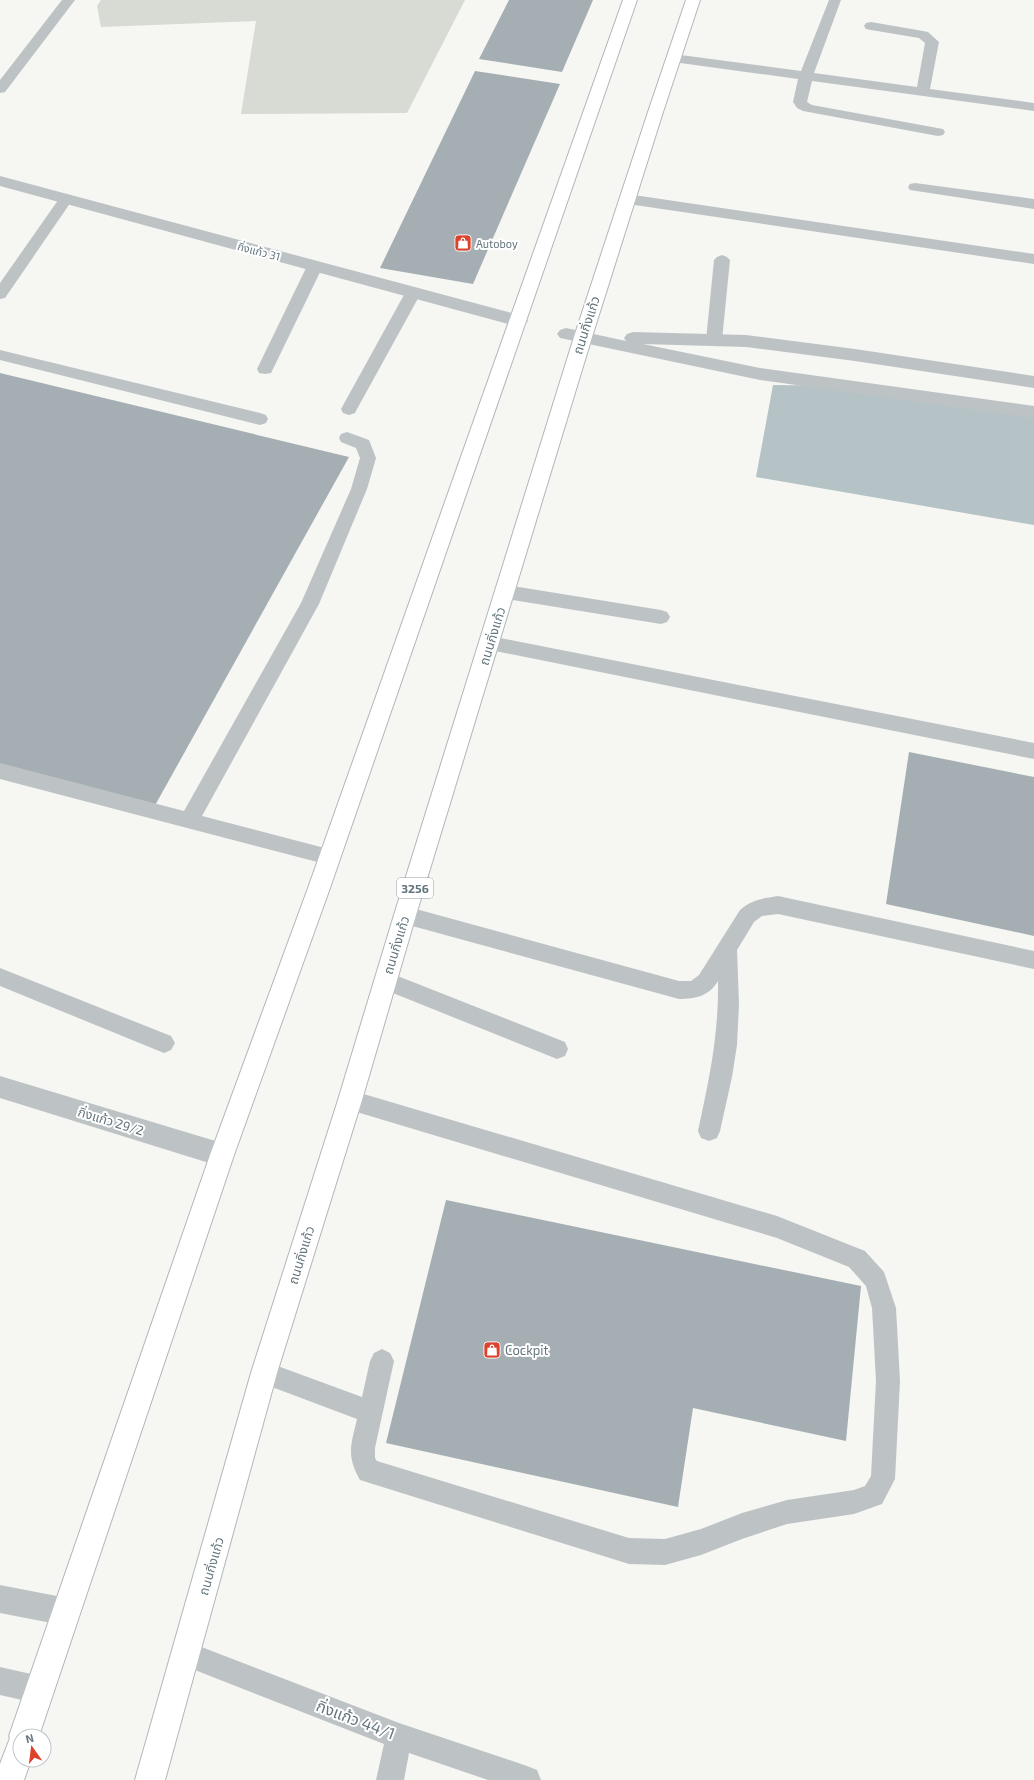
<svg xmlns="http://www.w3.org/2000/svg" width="1034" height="1780" viewBox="0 0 1034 1780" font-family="'Exo 2','Noto Sans Thai',sans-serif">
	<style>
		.green { fill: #d7dbd3 }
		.water { fill: #b5c3c6 }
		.building { fill: #a5afb3 }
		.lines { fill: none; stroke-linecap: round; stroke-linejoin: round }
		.primary-casing { stroke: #b1b7ba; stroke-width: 2 }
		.lane { fill: #bdc3c5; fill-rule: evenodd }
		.street { fill: #bdc3c5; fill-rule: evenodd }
		.primary { fill: #fff; fill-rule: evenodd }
		.labels { text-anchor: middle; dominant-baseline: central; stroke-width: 4; stroke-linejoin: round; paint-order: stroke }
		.far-poi-label { font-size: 11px; fill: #63757d; stroke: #fff; text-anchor: start }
		.far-street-label { font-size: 11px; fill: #63757d; stroke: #fff }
		.shield { fill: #fff; stroke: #929ea4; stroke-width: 1 }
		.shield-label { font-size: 12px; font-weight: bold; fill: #63757d }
		.street-label { font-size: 13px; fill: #63757d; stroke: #fff }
		.poi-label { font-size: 13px; fill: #63757d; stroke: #fff; text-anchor: start }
		.near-street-label { font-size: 16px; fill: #63757d; stroke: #fff }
	</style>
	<rect width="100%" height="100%" fill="#f6f6f3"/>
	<polygon class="green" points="101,0 465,0 407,113 241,114 256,21 101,27 97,6"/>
	<polygon class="water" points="773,385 864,386 1034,411 1034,525 756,477"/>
	<g class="building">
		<polygon points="509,0 593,0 562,72 479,59"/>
		<polygon points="475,71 560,84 473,284 380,268"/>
		<polygon points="0,373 349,457 153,809 0,765"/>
		<polygon points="909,752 1034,777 1034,936 886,904"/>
		<polygon points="446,1200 861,1286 846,1441 693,1408 678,1507 386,1443"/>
	</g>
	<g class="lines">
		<g class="primary-casing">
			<g id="primary">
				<polygon points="623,0 637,0 330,888 234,1155 39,1736 20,1736 20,1760 31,1760 24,1780 0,1780 0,1764 10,1738 9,1736 210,1155 308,888"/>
				<polygon points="686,0 700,0 663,112 592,337 416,915 362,1100 277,1373 165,1780 135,1780 251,1373 338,1100 394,915 574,337 648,112"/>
			</g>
		</g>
		<g class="lane">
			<polygon points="62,0 75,0 5,92 0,93 0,80"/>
			<polygon points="829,0 841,0 814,73 917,87 925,43 919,38 871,30 866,29 864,26 866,23 871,22 923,31 928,32 939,42 930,89 1034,103 1034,111 812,81 807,102 812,105 943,129 945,132 943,135 938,136 803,111 797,108 793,102 798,79 673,62 668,61 666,58 668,55 673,54 801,71"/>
			<polygon points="915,183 1034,199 1034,209 910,190 908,187 910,184"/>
			<polygon points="66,194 71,196 73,199 5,298 0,299 0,283 61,196"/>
			<polygon points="722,255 727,257 730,260 722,340 720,344 714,345 708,344 706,340 714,260 717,257"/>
			<polygon points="315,261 320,263 323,266 273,369 271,373 265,374 259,373 257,369 307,266 310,263"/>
			<polygon points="413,288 418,289 421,293 357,409 355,413 349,415 343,413 341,409 405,293 408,289"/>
			<polygon points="0,350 260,413 266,415 268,419 266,423 260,425 0,360"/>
			<polygon points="347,432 369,440 376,458 367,489 319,604 202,816 336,851 339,857 336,863 329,865 0,779 0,763 184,811 301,603 351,489 360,458 356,448 341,442 339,438 341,434"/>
			<polygon points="506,585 661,610 667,612 670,617 667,622 661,624 506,599 500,597 497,592 500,587"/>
			<polygon points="490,636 1034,743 1034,759 490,650 484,648 481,643 484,638"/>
			<path d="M778 896 1034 951V969L778 914 762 916 754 922 737 950 739 1004 737 1045 732 1077 720 1131 717 1138 709 1141 701 1138 698 1131C709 1080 719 1034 718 981 709 996 696 999 679 999L405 924 398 921 395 915 398 909 405 906 679 981H691L699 975 740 910C753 899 761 899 778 896Z"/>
			<polygon points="0,968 171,1036 175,1043 171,1050 164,1053 0,986"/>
			<polygon points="385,971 565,1042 568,1049 565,1056 557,1059 378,987 375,980 378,973"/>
			<path d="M350 1090 777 1216 865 1251 884 1272 896 1308 900 1381 895 1479 882 1504 854 1514 787 1524 742 1539 701 1555 665 1565 629 1564 360 1480C346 1455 351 1445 357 1419L256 1381 252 1373 256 1365 264 1361 362 1397 370 1361 374 1353 382 1349 390 1353 394 1361 375 1448V1458L377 1461 629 1538 665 1539 701 1529 742 1513 787 1500 854 1490 865 1486 871 1476 876 1381 872 1308 866 1286 849 1267 777 1238 350 1110 342 1107 339 1100 342 1093Z"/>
			<polygon points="186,1641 399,1723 527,1766 537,1770 541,1780 488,1780 409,1753 404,1780 376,1780 384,1744 177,1663 173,1654 177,1645"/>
		</g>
		<g class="street">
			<polygon points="0,176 519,315 525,317 528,321 525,325 519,327 0,186"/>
			<polygon points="627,194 1034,254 1034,264 621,203 619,199 621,195"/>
			<polygon points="566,328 626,341 624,338 627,334 633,332 746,335 855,349 1034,376 1034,388 855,361 746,347 643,344 760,368 1034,406 1034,418 760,380 560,338 557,334 560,330"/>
			<polygon points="0,1076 222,1143 231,1147 234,1155 231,1163 222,1167 0,1098"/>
			<polygon points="0,1585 67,1598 77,1602 81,1612 77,1622 67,1626 0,1613"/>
			<polygon points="0,1667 40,1676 50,1680 54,1690 50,1700 40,1704 0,1695"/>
		</g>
		<use href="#primary" class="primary"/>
	</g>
	<defs>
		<g id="shop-square" transform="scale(0.9)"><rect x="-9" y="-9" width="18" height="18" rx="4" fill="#dc432e" stroke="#fff"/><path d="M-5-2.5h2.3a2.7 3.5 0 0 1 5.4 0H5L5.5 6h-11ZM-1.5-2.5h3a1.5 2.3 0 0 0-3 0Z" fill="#fff"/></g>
	</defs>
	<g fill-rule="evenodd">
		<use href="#shop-square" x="463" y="243"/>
		<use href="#shop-square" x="492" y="1350"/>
	</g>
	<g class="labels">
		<g class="far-poi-label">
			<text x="476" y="243">Autoboy</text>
		</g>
		<g class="far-street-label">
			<text transform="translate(259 251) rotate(15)">กิ่งแก้ว 31</text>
		</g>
		<rect class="shield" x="397" y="878" width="36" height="20" rx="3"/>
		<g class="shield-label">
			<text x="415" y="888">3256</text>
		</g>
		<g class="street-label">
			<text transform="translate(586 325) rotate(-72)">ถนนกิ่งแก้ว</text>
			<text transform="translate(492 636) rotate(-73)">ถนนกิ่งแก้ว</text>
			<text transform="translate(396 945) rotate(-73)">ถนนกิ่งแก้ว</text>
			<text transform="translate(111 1121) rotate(17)">กิ่งแก้ว 29/2</text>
			<text transform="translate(301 1255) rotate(-73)">ถนนกิ่งแก้ว</text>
			<text transform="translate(211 1566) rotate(-74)">ถนนกิ่งแก้ว</text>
		</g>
		<g class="poi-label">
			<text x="505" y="1350">Cockpit</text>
		</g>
		<g class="near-street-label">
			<text transform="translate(356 1719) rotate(21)">กิ่งแก้ว 44/1</text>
		</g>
	</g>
	<g transform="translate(32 1748) rotate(346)"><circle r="19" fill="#ffffff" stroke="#c1c8cb"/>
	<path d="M0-3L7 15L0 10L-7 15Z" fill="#dc432e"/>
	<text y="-6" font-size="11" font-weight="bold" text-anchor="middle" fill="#63757d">N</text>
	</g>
</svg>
